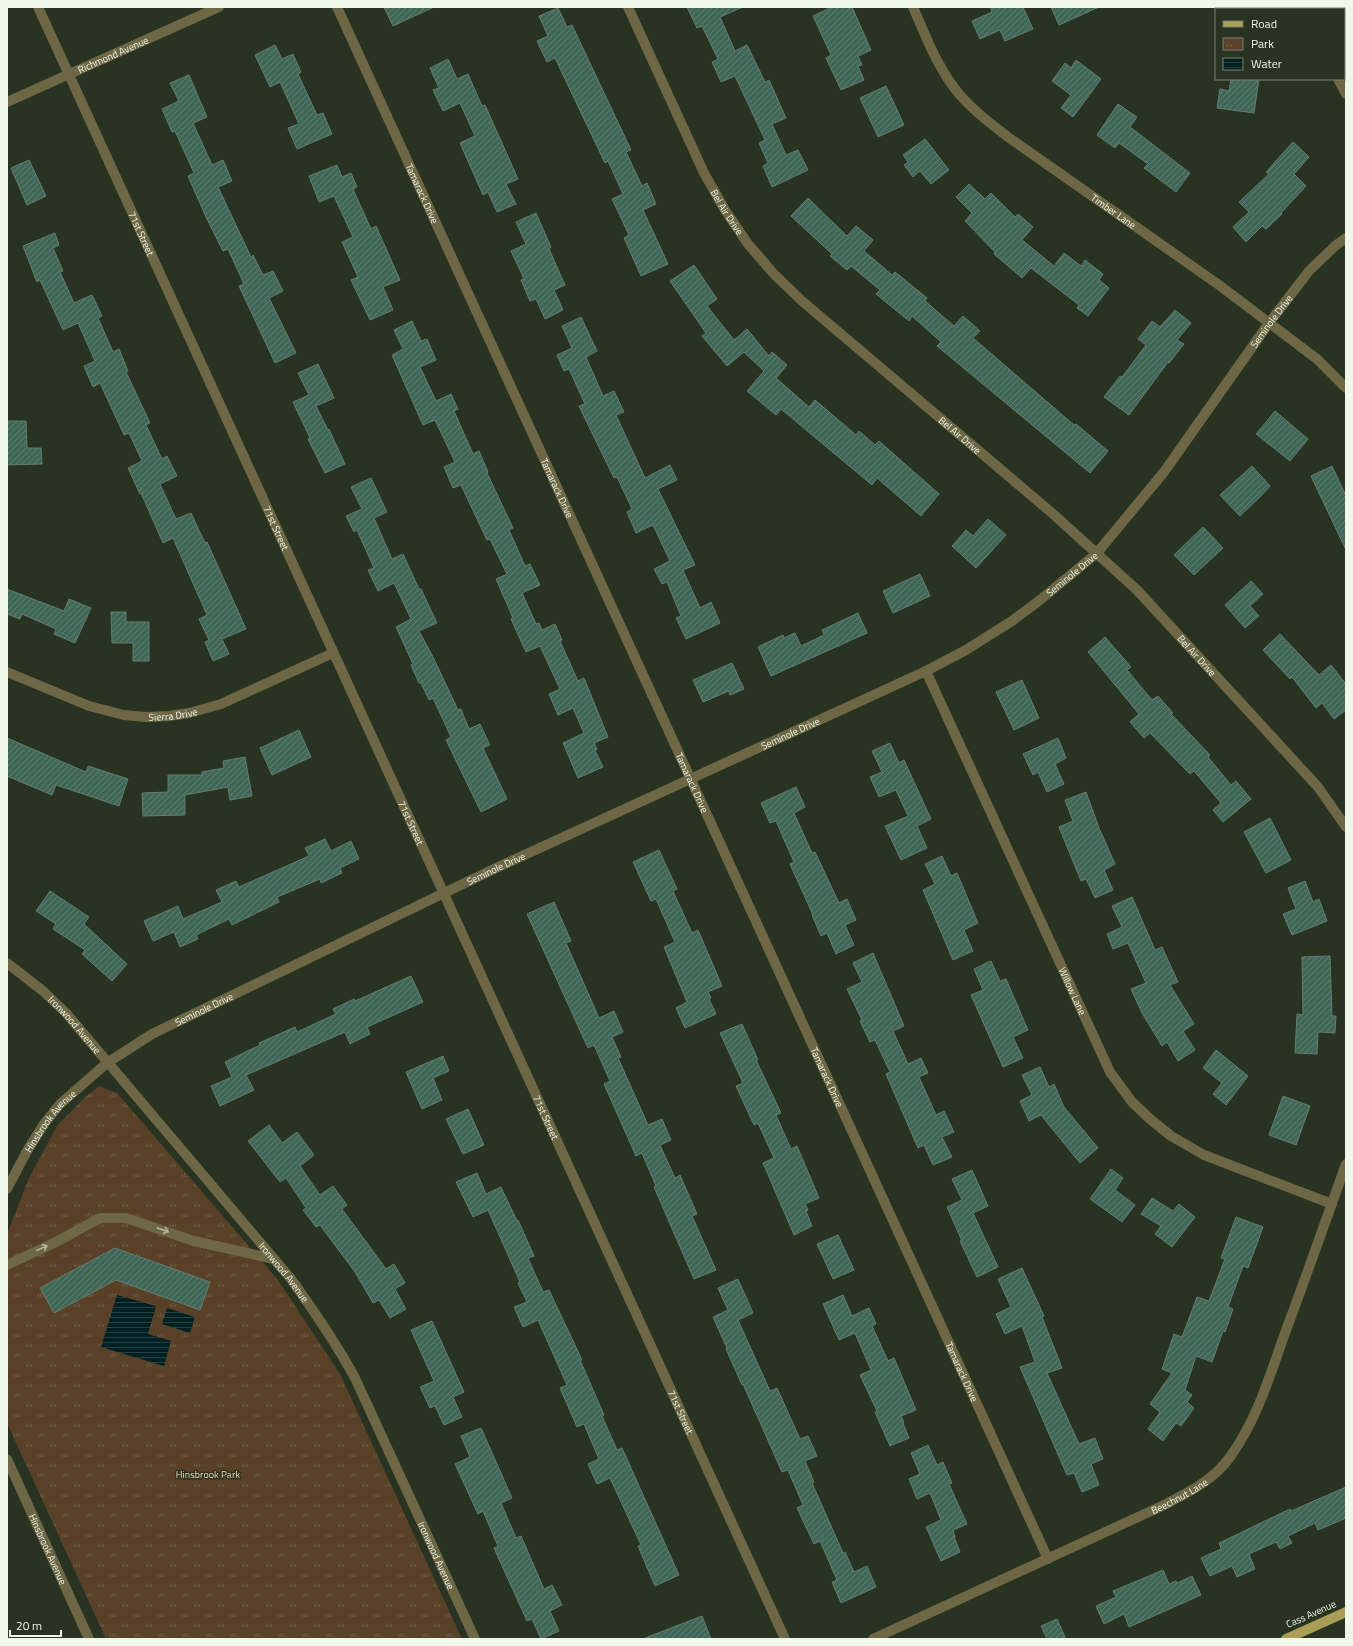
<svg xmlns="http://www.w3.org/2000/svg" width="1353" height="1646" viewBox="0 0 1353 1646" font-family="'Titillium Web',sans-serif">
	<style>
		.park { fill: url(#park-tufts) }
		.water { fill: url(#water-rules) }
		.building { fill: url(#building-hatch); stroke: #647d72 }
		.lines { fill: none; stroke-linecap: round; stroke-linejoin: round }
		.minor { stroke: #6d6745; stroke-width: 10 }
		.major { stroke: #aa9d55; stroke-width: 10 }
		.oneway { stroke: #b4b6a0 }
		.labels { text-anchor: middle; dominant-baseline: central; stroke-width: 3; stroke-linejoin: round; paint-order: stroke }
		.street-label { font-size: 10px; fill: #eff6ea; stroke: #283321 }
		.park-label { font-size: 10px; fill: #fbd5af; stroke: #283321 }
	</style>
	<defs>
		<pattern id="park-tufts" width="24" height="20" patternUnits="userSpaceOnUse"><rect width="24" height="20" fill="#594128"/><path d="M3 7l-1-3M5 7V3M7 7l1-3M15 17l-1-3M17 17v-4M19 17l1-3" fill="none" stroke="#715d47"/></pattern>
		<pattern id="water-rules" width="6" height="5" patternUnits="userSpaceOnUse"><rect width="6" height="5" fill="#002022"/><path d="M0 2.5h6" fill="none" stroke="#264142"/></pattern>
		<pattern id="building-hatch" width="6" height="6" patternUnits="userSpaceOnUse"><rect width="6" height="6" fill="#406757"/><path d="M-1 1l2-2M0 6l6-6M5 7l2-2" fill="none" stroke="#5c7d6f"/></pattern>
	</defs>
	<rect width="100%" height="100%" fill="#283321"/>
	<polygon class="park" points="99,1086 117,1093 278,1280 340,1374 462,1639 106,1639 7,1423 7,1234 29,1178 57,1126 85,1097"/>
	<g class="water">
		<polygon points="117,1295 156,1306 148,1334 171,1341 164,1366 101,1347"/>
		<polygon points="167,1308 195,1317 190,1333 162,1324"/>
	</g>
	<g class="building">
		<polygon points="384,7 434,7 393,26"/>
		<polygon points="687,7 743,7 720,17 735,51 747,45 765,82 769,80 786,118 772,124 786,155 798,150 808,170 772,187 763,166 768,163 759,143 765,140 735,76 721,82 712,62 718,59 702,26 697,28"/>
		<polygon points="832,7 852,7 871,50 858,56 862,65 858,66 864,80 841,90 826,58 831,55 813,16"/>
		<polygon points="990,7 1023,7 1033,29 1005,41 1000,30 980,39 972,21 992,12"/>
		<polygon points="1051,7 1099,7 1059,25"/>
		<polygon points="558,8 567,27 572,25 631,150 626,152 642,186 647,183 656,204 643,210 668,264 641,276 624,238 629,235 612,199 623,194 608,161 605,163 555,58 547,62 537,41 548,36 539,16"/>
		<polygon points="275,45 282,59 293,54 301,72 298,74 317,115 323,113 332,134 297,149 288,128 299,124 280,82 270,87 255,55"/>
		<polygon points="448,59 457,79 468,74 482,106 485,105 518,179 506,184 516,204 497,212 488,192 483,195 460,143 475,136 460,103 443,111 433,90 439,88 430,68"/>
		<polygon points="1076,60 1101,79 1073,117 1061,108 1071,95 1052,81 1065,63 1071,68"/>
		<polygon points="189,75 207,117 193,123 212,165 223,160 232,181 218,187 251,257 253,255 263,275 273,271 283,291 269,298 296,353 275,363 239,286 244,284 228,249 223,251 206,217 188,176 194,173 175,131 172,132 162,109 179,101 170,83"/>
		<polygon points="1231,79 1259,79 1254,113 1217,108 1220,89 1229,91"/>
		<polygon points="886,86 904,125 878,137 860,98"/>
		<polygon points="1118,104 1137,117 1130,127 1190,173 1176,192 1144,168 1148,164 1119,143 1115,148 1097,135"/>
		<polygon points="925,139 949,170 931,184 920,171 913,177 904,165 908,162 903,155"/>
		<polygon points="1293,142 1309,157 1294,174 1306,186 1281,213 1282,214 1266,229 1262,226 1246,242 1233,227 1249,212 1239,202 1269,174 1266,172"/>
		<polygon points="29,160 46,196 27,205 11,168"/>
		<polygon points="337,165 342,177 351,173 357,187 353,189 371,229 376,226 400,280 383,287 393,310 370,320 351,280 358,277 342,242 353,237 334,196 319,202 309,176"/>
		<polygon points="969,184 985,199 991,193 1015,217 1018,214 1033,227 1022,240 1054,266 1064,253 1081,266 1085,260 1103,274 1099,280 1109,288 1088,316 1077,308 1079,305 1031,268 1022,278 994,254 995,252 965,221 972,213 956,197"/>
		<polygon points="808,198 847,236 856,226 873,240 864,251 892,275 895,272 927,298 925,301 954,326 963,316 980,331 973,338 1074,425 1076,424 1108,451 1090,473 937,346 941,342 912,316 909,321 876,294 880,290 851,266 847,270 830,256 832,254 791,216"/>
		<polygon points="536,213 551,247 549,249 565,285 554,290 563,310 545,319 536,299 530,301 521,280 524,279 511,251 526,244 516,222"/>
		<polygon points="55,233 59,245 53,248 63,271 60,272 74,303 92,295 102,316 98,318 113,352 119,349 128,371 126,372 150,423 146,425 162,459 167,456 177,476 160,484 176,519 191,513 205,543 207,542 246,629 222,639 229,654 213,661 205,642 209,640 199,619 207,615 173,538 163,543 141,493 140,494 128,468 142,461 129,433 124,435 100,383 93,387 84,366 95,361 78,323 63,330 40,280 37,282 23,246"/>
		<polygon points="694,265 717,299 707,306 734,340 747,329 769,356 772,352 787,365 776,378 809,407 815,400 856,435 859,431 875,445 879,441 939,494 921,516 877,478 872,485 781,409 776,415 747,391 764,371 744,352 727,366 702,336 706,333 670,281"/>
		<polygon points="1175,310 1191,323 1177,340 1184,344 1169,363 1168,362 1129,415 1104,397 1120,376 1122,377 1146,345 1138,339 1152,321 1160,327"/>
		<polygon points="581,317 597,351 586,357 603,396 614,391 624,412 616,415 645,478 670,465 677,480 658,489 695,565 683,570 700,608 711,602 720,623 686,639 676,618 681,616 667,582 662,584 654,569 670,561 653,525 636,533 627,512 632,509 617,477 614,478 579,406 585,404 569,369 564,371 557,355 572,348 562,326"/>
		<polygon points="412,321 421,341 427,339 436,360 420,367 436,401 451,394 458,409 454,411 473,454 479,451 488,472 487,473 513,528 509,530 525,566 530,564 540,585 522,593 536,624 539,623 542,630 555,624 562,640 560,641 578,681 584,678 608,737 594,743 597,749 595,750 603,767 578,778 563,743 584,733 573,708 558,715 549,694 560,689 540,646 526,652 511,619 513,618 496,579 507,574 490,539 487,540 461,485 453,488 444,467 455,462 435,420 423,425 392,355 403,349 394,330"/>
		<polygon points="318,364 334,398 316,406 328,430 329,429 345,464 325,473 308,439 310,438 293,402 309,395 298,373"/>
		<polygon points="1275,411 1308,439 1290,461 1256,434"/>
		<polygon points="7,421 26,421 27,448 41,448 42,464 7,465"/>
		<polygon points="1252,466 1270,486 1262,495 1240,516 1220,495"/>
		<polygon points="1332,466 1346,496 1346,550 1311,476"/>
		<polygon points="371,478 387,512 374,518 392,559 403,554 419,589 421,589 437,623 419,631 432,655 458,710 461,709 469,729 480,724 490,745 483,748 507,799 481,812 446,740 451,737 433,698 429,700 421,683 419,683 411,665 413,664 396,627 411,619 394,583 378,591 368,570 374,568 357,530 354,532 346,516 362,509 351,487"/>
		<polygon points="988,519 1006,535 976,568 952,546 966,530 973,536"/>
		<polygon points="1203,527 1223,548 1194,575 1174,555"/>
		<polygon points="920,574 930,596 893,613 883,591"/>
		<polygon points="1251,581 1263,594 1250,606 1259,616 1245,628 1225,605"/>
		<polygon points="7,589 64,611 69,599 91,608 75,643 54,634 56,629 22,614 20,619 7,614"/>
		<polygon points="111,612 126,612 126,622 149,622 149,661 133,661 133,643 112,643"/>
		<polygon points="858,613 867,633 771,676 758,647 783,635 784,638 795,633 801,646 824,635 822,630"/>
		<polygon points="1280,634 1319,675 1331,665 1346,684 1346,710 1334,719 1322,703 1316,708 1292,677 1290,679 1263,650"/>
		<polygon points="1105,637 1131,667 1127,670 1152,700 1158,696 1173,713 1171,714 1210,755 1208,757 1231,785 1236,781 1251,799 1223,822 1213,810 1221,803 1194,771 1190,774 1150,733 1144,738 1130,722 1139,714 1088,652"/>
		<polygon points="732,663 744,689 730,695 729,691 703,702 693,680"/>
		<polygon points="1022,680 1039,718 1014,730 996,692"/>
		<polygon points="299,730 311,757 272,775 260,748"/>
		<polygon points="7,738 86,772 88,766 128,779 119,806 56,785 52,795 7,776"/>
		<polygon points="1058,738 1066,758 1055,764 1064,784 1047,792 1038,772 1033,775 1023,754"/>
		<polygon points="890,743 899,763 904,760 931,819 917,826 927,848 901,860 885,826 908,816 896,790 879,797 870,777 882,772 872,751"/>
		<polygon points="245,757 252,796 230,800 228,787 185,795 185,815 143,816 142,793 168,792 168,775 202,775 202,772 224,768 223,761"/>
		<polygon points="796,787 805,807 794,813 812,853 815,852 839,903 847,899 856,920 845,925 854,945 836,954 827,933 821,936 812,915 813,915 790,864 794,862 776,821 770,823 761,803"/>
		<polygon points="1086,792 1099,828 1115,864 1104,870 1113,890 1095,898 1086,879 1081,881 1059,827 1073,821 1065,800"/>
		<polygon points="1270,818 1291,860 1266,873 1244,832"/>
		<polygon points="325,839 331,851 351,841 359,859 340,868 342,873 321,883 320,879 277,897 279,902 232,925 229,919 196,935 198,939 180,947 174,932 153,941 144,921 178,906 183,919 222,902 216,890 236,881 239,887 309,856 305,848"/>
		<polygon points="659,850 677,889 673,891 692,933 698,930 722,986 708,992 711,998 709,999 716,1014 685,1028 676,1008 687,1002 664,947 675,942 656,899 651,901 633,862"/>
		<polygon points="942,856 951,876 957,873 978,923 964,930 973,951 953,960 923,890 935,884 925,864"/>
		<polygon points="1305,881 1313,902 1319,899 1327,921 1292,935 1283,914 1296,909 1288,888"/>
		<polygon points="50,891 89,917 84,924 127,964 112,981 82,954 85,950 53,929 56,924 36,911"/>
		<polygon points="1132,897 1155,950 1162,947 1178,982 1170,985 1194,1024 1183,1031 1195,1050 1178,1061 1167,1042 1162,1046 1142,1013 1131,989 1146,983 1128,943 1113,949 1107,934 1122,927 1112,906"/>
		<polygon points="554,902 571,941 566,943 599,1018 614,1011 623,1032 612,1037 621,1057 618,1058 648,1125 662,1119 671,1140 660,1145 675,1178 680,1175 697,1214 692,1216 716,1270 694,1279 654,1187 656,1186 642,1153 636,1156 604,1084 610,1081 594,1045 588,1048 527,914"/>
		<polygon points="873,953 904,1026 893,1031 908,1064 921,1058 928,1073 919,1077 936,1115 944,1111 954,1132 942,1137 952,1157 933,1165 924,1145 918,1148 886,1074 890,1072 875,1040 870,1042 860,1021 862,1020 847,989 862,982 853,963"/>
		<polygon points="1330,956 1332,1016 1336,1016 1335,1033 1318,1032 1317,1054 1295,1053 1297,1014 1303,1015 1302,957"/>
		<polygon points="991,961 1000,981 1006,979 1028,1030 1013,1037 1023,1058 1003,1067 971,995 983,990 974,969"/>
		<polygon points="411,976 423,1002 367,1027 370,1034 350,1044 345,1032 246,1075 254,1090 220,1106 211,1086 232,1077 225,1062 260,1045 259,1043 295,1027 297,1032 336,1014 333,1009 354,999 355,1001"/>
		<polygon points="742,1024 758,1060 756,1060 781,1113 776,1115 791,1149 797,1146 819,1198 805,1204 808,1210 806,1211 812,1226 794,1235 763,1163 774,1158 758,1123 754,1125 736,1086 743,1083 720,1033"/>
		<polygon points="1216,1050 1248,1076 1226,1105 1213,1094 1222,1083 1203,1068"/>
		<polygon points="443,1056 449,1071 433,1078 442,1100 422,1109 406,1072"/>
		<polygon points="1040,1067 1049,1087 1054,1084 1064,1107 1098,1148 1080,1163 1041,1115 1029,1121 1020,1101 1032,1095 1022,1075"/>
		<polygon points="1283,1096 1310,1106 1296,1145 1269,1135"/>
		<polygon points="468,1109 484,1145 463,1154 446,1119"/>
		<polygon points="269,1125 282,1143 297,1132 314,1155 300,1166 320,1195 333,1186 347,1205 342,1209 386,1269 394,1264 405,1283 395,1289 406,1309 390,1318 379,1300 373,1303 355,1272 320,1225 316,1227 303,1210 306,1208 286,1178 280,1182 248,1141"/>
		<polygon points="1111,1169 1123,1178 1115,1190 1135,1205 1122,1222 1090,1199"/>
		<polygon points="972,1170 988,1206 973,1213 998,1267 977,1277 960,1241 962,1241 947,1207 962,1200 952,1179"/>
		<polygon points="477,1173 486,1194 501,1187 517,1221 518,1220 534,1256 528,1258 543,1292 549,1290 565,1324 582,1360 580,1360 604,1415 602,1416 617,1450 622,1448 679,1575 655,1586 638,1546 641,1545 610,1478 597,1484 588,1464 599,1459 584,1424 577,1427 560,1388 567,1385 538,1320 523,1327 514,1307 527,1302 518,1283 520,1282 488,1210 473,1217 456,1182"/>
		<polygon points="1152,1198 1173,1211 1179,1204 1195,1217 1172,1247 1155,1234 1161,1226 1141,1214"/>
		<polygon points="1236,1217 1263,1227 1248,1268 1243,1266 1228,1307 1233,1309 1225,1332 1223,1331 1212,1362 1196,1356 1185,1390 1192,1395 1187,1402 1194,1408 1181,1426 1176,1423 1163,1441 1148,1429 1160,1412 1150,1404 1172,1373 1162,1369 1174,1334 1182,1337 1197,1297 1209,1301 1225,1259 1221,1258"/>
		<polygon points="838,1235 854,1270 833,1279 817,1244"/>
		<polygon points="115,1248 210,1282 200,1310 116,1280 54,1313 40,1288"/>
		<polygon points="1022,1268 1044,1316 1042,1317 1062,1368 1047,1373 1079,1444 1095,1438 1103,1459 1091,1464 1099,1485 1082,1492 1074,1473 1067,1475 1020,1367 1035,1362 1022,1326 1005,1334 996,1314 1011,1307 998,1279"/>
		<polygon points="738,1279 753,1313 738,1320 770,1391 777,1388 800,1439 808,1436 817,1456 805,1461 814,1482 812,1483 843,1553 845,1552 854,1572 867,1566 876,1587 841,1603 832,1582 837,1580 820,1541 814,1544 797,1508 803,1505 788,1470 782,1472 743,1384 742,1385 726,1349 727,1348 713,1317 728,1310 718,1288"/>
		<polygon points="843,1295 852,1316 869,1308 876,1324 872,1326 888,1361 894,1358 916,1410 901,1416 904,1422 903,1423 909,1438 890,1446 875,1412 877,1411 860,1375 871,1370 855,1333 839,1340 823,1304"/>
		<polygon points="432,1321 464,1392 453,1397 462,1417 444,1425 435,1406 430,1408 420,1387 434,1381 411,1330"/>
		<polygon points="481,1428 512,1498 501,1503 516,1538 521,1536 544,1589 552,1585 562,1605 550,1611 559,1631 541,1639 532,1619 527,1621 494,1548 498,1546 483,1511 478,1514 455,1464 470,1457 461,1436"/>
		<polygon points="928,1445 937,1465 943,1462 952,1483 949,1484 967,1524 953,1530 955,1537 954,1537 960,1552 941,1561 926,1527 941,1520 930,1493 917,1499 909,1479 920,1474 911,1453"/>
		<polygon points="1346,1487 1346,1518 1318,1530 1315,1523 1288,1536 1292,1543 1280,1549 1276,1542 1249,1554 1255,1569 1237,1577 1232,1566 1210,1576 1201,1558 1221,1549 1219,1543 1290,1509 1291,1511"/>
		<polygon points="1163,1570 1169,1584 1176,1581 1177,1583 1192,1576 1201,1595 1129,1627 1124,1614 1104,1624 1096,1606 1116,1597 1113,1591"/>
		<polygon points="702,1616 711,1639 645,1639 645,1638"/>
		<polygon points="1057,1619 1066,1639 1047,1639 1041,1626"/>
	</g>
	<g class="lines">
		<g class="minor">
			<path id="s1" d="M38 7 785 1639"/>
			<path id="s2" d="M337 7 1048 1559"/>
			<path id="s3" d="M628 7 704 173 725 210 748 244 774 274 802 301 1052 513 1137 590 1318 787 1346 827"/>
			<path id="s4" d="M913 7C926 37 938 69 959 94 974 111 991 124 1008 137L1219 285 1317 359 1346 388"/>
			<polyline points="1338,79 1346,94"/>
			<path id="s5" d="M7 102 219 7"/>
			<path id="s6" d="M926 671 1110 1072 1132 1102 1150 1119 1171 1136 1204 1155 1332 1204"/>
			<path id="s7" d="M7 672 89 706 124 715 146 717 169 716 189 713 221 704 333 653"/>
			<path id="s8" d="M7 963 43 991 66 1013 291 1279C314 1311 336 1343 355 1378L475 1639"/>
			<path id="s9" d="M7 1189 27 1151 44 1124 60 1104 107 1063 152 1034 496 868 926 671 966 650 1012 621 1040 600 1097 553 1164 472 1269 323 1309 271 1335 246 1346 238"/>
			<polyline points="7,1265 56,1242 100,1218 126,1218 194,1241 274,1259"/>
			<path id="s10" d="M7 1459 89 1639"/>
			<path id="s11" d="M873 1639 1162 1506C1187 1493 1213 1481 1230 1457 1257 1420 1270 1375 1285 1333 1306 1277 1326 1220 1346 1164"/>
		</g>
		<polyline class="major" points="1286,1639 1346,1612"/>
	</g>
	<defs><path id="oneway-shaft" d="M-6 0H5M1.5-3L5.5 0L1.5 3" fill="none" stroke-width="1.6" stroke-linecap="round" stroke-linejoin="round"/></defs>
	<g class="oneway">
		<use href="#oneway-shaft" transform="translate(163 1230) rotate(19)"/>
		<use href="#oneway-shaft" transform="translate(42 1248) rotate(-25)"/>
	</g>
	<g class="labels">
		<g class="street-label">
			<text stroke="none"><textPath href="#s5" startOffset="116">Richmond Avenue</textPath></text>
			<text stroke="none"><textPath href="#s2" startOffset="205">Tamarack Drive</textPath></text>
			<text stroke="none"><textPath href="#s4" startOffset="293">Timber Lane</textPath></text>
			<text stroke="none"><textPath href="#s3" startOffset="228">Bel Air Drive</textPath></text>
			<text stroke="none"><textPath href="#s1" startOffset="249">71st Street</textPath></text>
			<text stroke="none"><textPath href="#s9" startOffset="1570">Seminole Drive</textPath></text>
			<text stroke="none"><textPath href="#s3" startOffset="552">Bel Air Drive</textPath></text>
			<text stroke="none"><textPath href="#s2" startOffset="529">Tamarack Drive</textPath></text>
			<text stroke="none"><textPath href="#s1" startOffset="573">71st Street</textPath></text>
			<text stroke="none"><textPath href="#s9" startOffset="1247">Seminole Drive</textPath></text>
			<text stroke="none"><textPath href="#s3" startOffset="876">Bel Air Drive</textPath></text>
			<text stroke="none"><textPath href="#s7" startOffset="174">Sierra Drive</textPath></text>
			<text stroke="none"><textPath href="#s9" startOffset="922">Seminole Drive</textPath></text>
			<text stroke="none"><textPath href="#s2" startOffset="853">Tamarack Drive</textPath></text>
			<text stroke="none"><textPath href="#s1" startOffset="897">71st Street</textPath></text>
			<text stroke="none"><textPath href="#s9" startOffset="598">Seminole Drive</textPath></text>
			<text stroke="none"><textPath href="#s6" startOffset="352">Willow Lane</textPath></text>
			<text stroke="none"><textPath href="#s9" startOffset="274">Seminole Drive</textPath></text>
			<text stroke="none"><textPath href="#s8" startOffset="92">Ironwood Avenue</textPath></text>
			<text stroke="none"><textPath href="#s2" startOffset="1177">Tamarack Drive</textPath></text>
			<text stroke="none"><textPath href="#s1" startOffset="1221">71st Street</textPath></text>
			<text stroke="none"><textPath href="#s9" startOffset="81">Hinsbrook Avenue</textPath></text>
			<text stroke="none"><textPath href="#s8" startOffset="416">Ironwood Avenue</textPath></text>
			<text stroke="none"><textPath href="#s2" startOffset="1501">Tamarack Drive</textPath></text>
			<text stroke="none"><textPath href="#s1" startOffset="1545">71st Street</textPath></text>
			<text stroke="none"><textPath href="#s11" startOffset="338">Beechnut Lane</textPath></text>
			<text stroke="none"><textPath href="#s10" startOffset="99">Hinsbrook Avenue</textPath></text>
			<text stroke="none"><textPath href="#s8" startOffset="739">Ironwood Avenue</textPath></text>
			<text transform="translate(1311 1614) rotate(-24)">Cass Avenue</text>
		</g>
		<g class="park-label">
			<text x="208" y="1474">Hinsbrook Park</text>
		</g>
	</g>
	<rect width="1353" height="1646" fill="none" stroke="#eff6ea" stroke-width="16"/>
	<rect x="1215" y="8" width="130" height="72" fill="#283321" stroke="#788171"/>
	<rect x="1223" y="21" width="20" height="6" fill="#aa9d55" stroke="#788171"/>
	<text x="1251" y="28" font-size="12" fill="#eff6ea">Road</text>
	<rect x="1223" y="38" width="20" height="12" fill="url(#park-tufts)" stroke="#788171"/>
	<text x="1251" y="48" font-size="12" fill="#eff6ea">Park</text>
	<rect x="1223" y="58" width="20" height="12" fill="url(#water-rules)" stroke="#788171"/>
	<text x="1251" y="68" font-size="12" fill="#eff6ea">Water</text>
	<path d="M10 1630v6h51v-6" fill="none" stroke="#eff6ea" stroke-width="2"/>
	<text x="16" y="1630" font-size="12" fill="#eff6ea" stroke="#283321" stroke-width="3" paint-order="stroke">20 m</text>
</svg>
